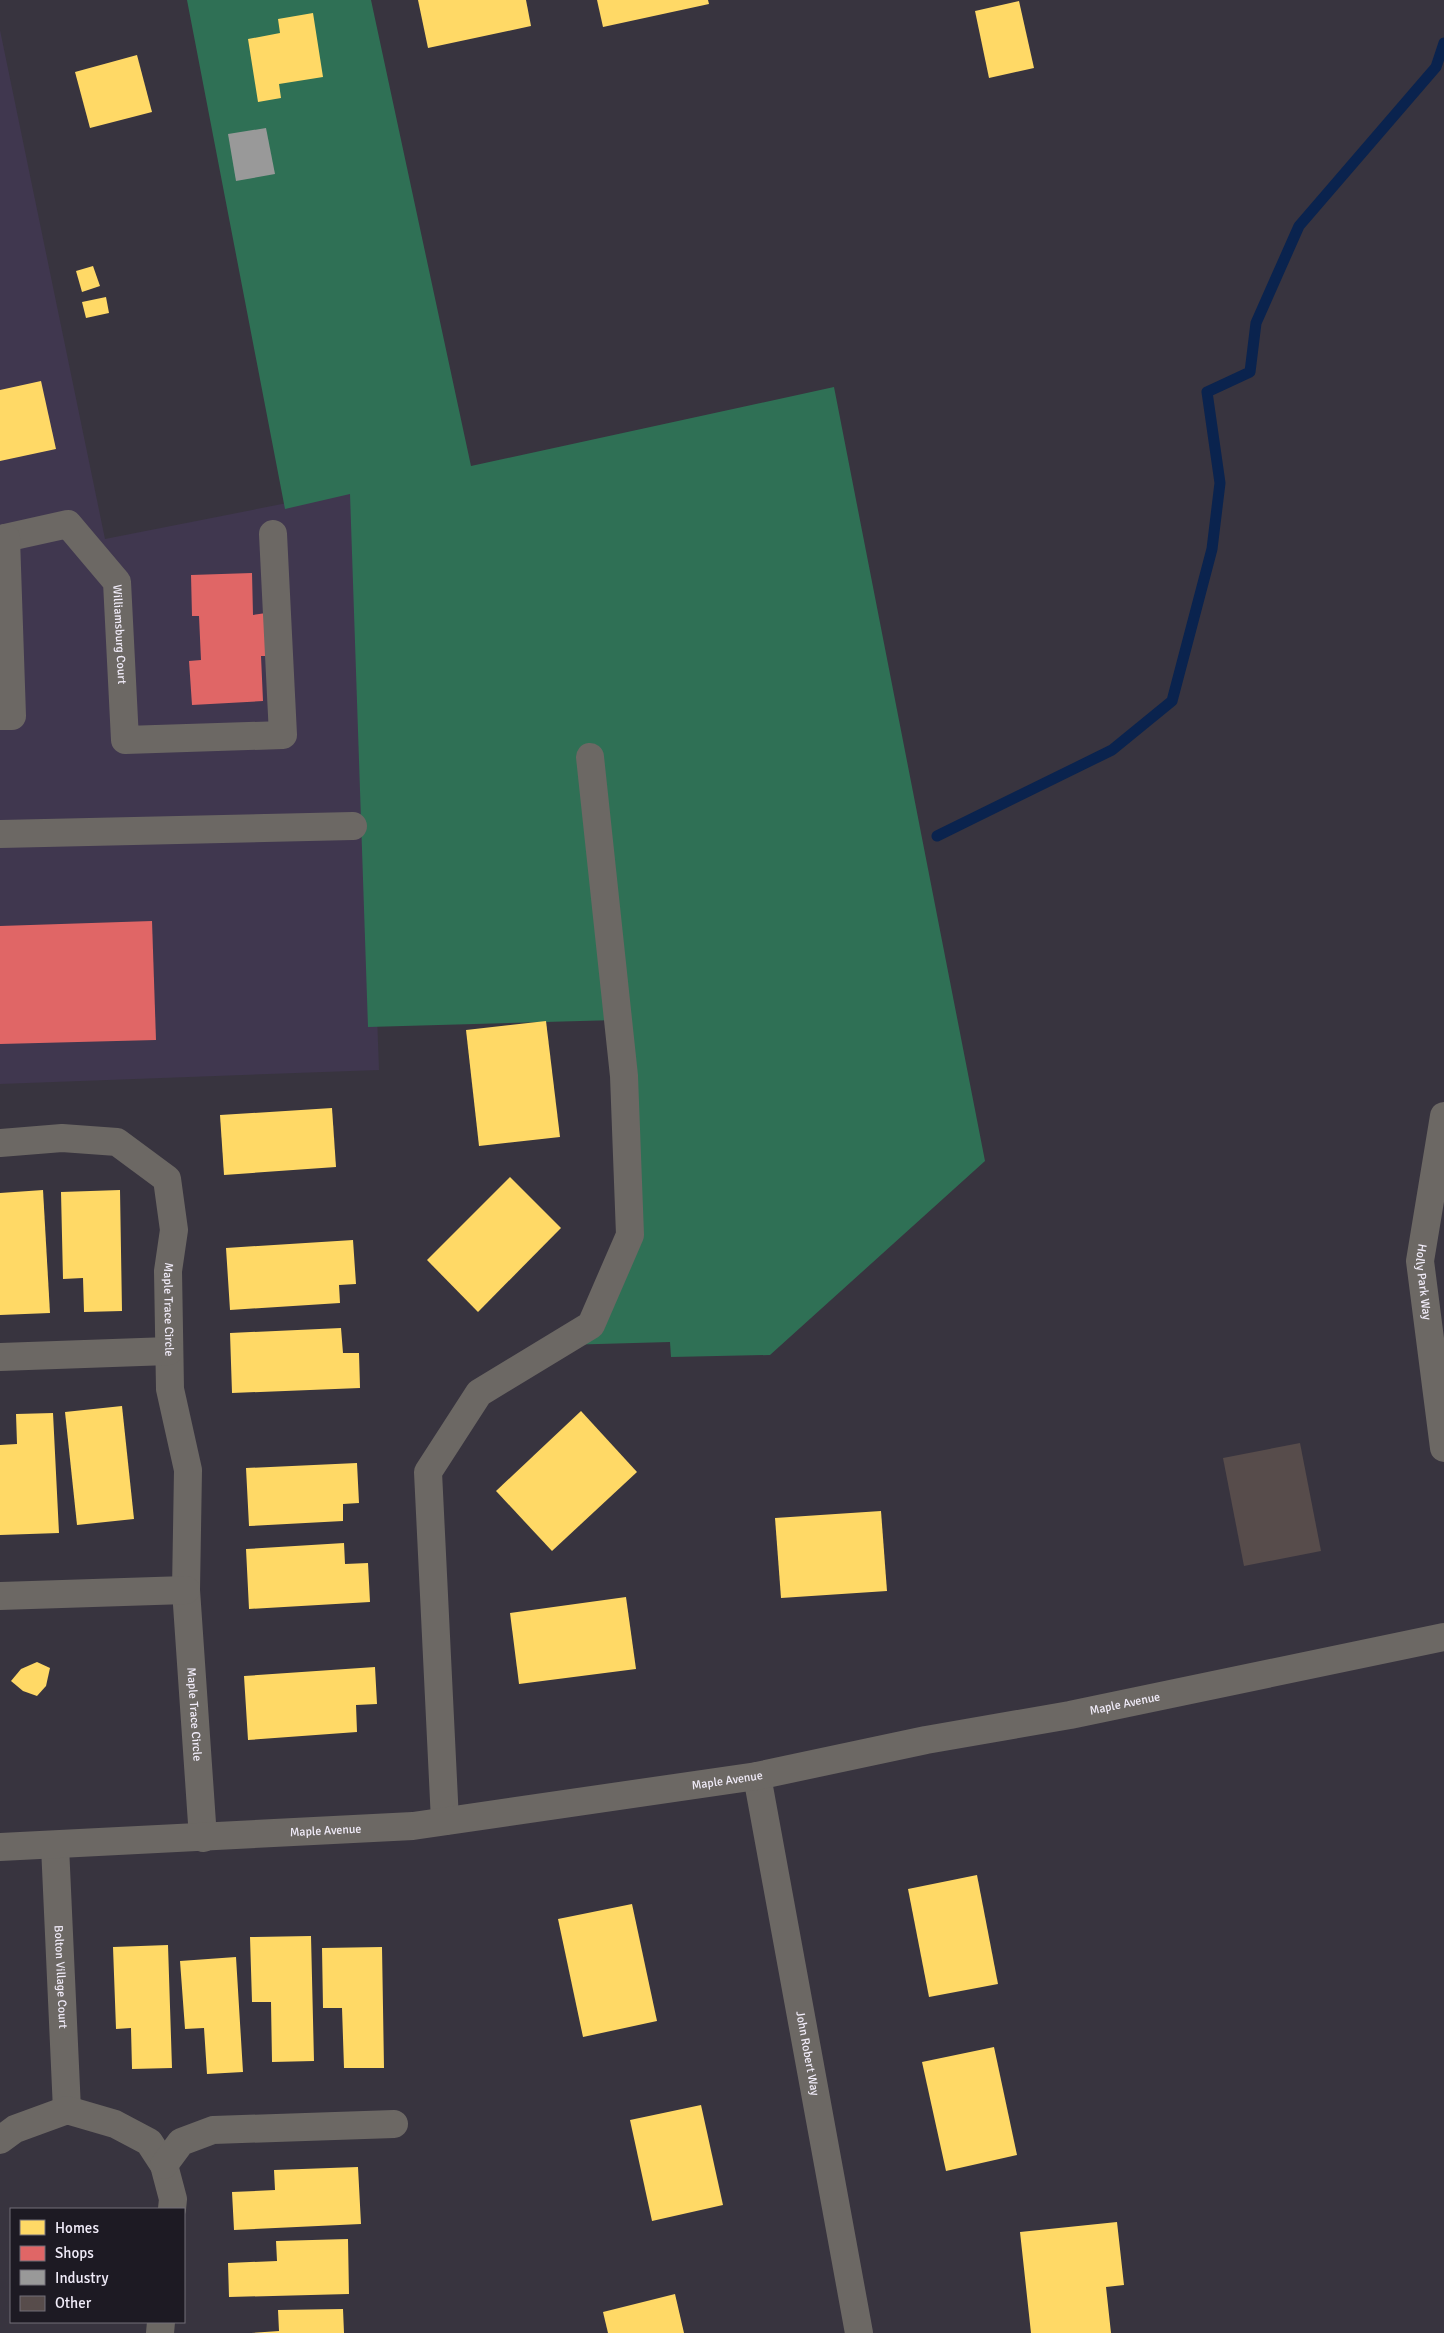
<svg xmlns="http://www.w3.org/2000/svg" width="1444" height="2333" viewBox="0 0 1444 2333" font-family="Signika,sans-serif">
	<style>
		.built { fill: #40374f }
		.forest { fill: #2f7055 }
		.homes { fill: #ffd966 }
		.shops { fill: #e06666 }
		.industry { fill: #999 }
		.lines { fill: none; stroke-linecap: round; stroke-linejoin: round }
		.stream { stroke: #0a234e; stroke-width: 11 }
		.building { fill: #574c4b }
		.minor { stroke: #6c6864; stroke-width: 28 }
		.labels { text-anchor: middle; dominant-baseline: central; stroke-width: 5; stroke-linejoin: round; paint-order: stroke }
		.street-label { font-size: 12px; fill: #f1ecf9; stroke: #1d1a23 }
	</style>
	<rect width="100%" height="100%" fill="#38343f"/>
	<polygon class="built" points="0,30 105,539 358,489 379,1070 0,1084"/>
	<polygon class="forest" points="187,0 371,0 471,466 834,387 985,1161 770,1355 671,1357 670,1342 563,1345 620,1259 617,1020 368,1027 350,494 285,509"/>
	<g class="homes">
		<polygon points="418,0 526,0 531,26 428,48"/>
		<polygon points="597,0 708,0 709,4 603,27"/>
		<polygon points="1019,1 1034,68 989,78 975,11"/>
		<polygon points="313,13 323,77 279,84 281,98 258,102 248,39 280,33 278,19"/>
		<polygon points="137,55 152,112 90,128 75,72"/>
		<polygon points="93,266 100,286 82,292 76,271"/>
		<polygon points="106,297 109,313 86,318 82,302"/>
		<polygon points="41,381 56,449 0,461 0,390"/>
		<polygon points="546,1021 560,1137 479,1146 466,1030"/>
		<polygon points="332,1108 336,1167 224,1175 220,1115"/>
		<polygon points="510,1177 561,1228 478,1312 427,1260"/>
		<polygon points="43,1190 50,1313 0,1315 0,1193"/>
		<polygon points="120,1190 122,1311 84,1312 83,1278 63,1279 61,1192"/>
		<polygon points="353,1240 356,1284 339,1285 340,1303 230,1310 226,1248"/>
		<polygon points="341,1328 343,1353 359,1353 360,1388 232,1393 230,1333"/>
		<polygon points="122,1406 134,1519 77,1525 65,1412"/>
		<polygon points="581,1411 637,1472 552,1551 496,1491"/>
		<polygon points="53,1413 59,1533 0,1535 0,1445 17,1444 16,1414"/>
		<polygon points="357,1463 359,1503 343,1504 343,1521 249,1526 246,1468"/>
		<polygon points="881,1511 887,1591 781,1598 775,1518"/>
		<polygon points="344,1543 345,1564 368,1563 370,1602 249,1609 246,1549"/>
		<polygon points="626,1597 636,1669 519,1684 510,1613"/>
		<polygon points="37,1662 50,1668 46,1686 37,1696 23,1691 11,1681 21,1669"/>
		<polygon points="375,1667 377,1704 356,1705 357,1732 248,1740 244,1676"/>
		<polygon points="977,1875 998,1984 929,1997 908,1889"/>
		<polygon points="632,1904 657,2021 583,2037 558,1919"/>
		<polygon points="311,1936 314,2061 272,2062 271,2002 252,2002 250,1937"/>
		<polygon points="168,1945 172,2068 132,2069 131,2028 116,2029 113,1947"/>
		<polygon points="382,1947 384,2068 344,2068 342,2008 323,2008 322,1948"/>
		<polygon points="236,1957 243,2072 207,2074 204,2028 185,2029 180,1961"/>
		<polygon points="994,2047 1017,2155 946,2171 922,2062"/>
		<polygon points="701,2105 723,2205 652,2221 630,2120"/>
		<polygon points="358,2167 361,2224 234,2230 232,2192 275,2190 274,2170"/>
		<polygon points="1117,2222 1124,2285 1106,2287 1111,2333 1031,2333 1020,2232"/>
		<polygon points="348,2239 349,2294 229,2297 228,2263 277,2261 276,2241"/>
		<polygon points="675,2294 684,2333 608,2333 603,2312"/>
		<polygon points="343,2309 344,2333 251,2333 279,2331 278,2310"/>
	</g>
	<g class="shops">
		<polygon points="252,573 253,615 266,613 267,656 261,656 263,701 192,705 189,661 201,660 199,616 192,616 191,575"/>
		<polygon points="152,921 156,1040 0,1044 0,926"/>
	</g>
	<polygon class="industry" points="266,128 275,174 236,181 228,134"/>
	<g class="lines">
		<polyline class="stream" points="937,836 1112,750 1172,701 1212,549 1220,483 1207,392 1250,372 1256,323 1299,226 1436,67 1444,43"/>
	</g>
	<polygon class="building" points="1300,1443 1321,1551 1244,1566 1223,1458"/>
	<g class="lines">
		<g class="minor">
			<path id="s1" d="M0 539 68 524 117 582 125 740 283 735 273 534"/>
			<polyline points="0,716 12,716 6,538"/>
			<polyline points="0,834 353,826"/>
			<path id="s2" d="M1444 1116 1420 1261 1444 1448"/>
			<path id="s3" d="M0 1143 62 1138 117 1142 167 1179 174 1230 168 1271 170 1389 188 1470 186 1590 203 1838"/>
			<polyline points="0,1357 169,1351"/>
			<polyline points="0,1596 186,1590"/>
			<path id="s4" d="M757 1776 859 2333"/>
			<polyline points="445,1821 428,1472 479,1393 591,1325 630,1235 624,1076 590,757"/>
			<path id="s5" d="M55 1846 67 2110"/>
			<path id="s6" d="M0 1847 413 1826 757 1776 926 1740 1070 1715 1444 1637"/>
			<polyline points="0,2140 15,2129 67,2110 115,2124 149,2142 164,2165 173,2199 172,2209"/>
			<polyline points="164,2165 181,2142 213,2130 394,2124"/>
			<polyline points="160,2333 161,2322"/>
		</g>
	</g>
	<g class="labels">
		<g class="street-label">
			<text stroke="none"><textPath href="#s1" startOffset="198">Williamsburg Court</textPath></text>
			<text stroke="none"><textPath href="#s2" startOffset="168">Holly Park Way</textPath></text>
			<text stroke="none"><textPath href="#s3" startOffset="311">Maple Trace Circle</textPath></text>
			<text stroke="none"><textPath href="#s6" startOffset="1136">Maple Avenue</textPath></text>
			<text stroke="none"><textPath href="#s3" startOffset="718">Maple Trace Circle</textPath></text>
			<text stroke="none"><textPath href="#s6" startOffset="731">Maple Avenue</textPath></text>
			<text stroke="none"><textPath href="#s6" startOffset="326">Maple Avenue</textPath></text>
			<text stroke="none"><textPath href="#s5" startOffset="131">Bolton Village Court</textPath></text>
			<text stroke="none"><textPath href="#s4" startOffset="282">John Robert Way</textPath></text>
		</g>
	</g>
	<rect x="10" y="2208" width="175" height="115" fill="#1d1a23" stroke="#726e79"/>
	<rect x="20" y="2220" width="25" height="15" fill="#ffd966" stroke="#726e79"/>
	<text x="55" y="2233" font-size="15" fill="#f1ecf9">Homes</text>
	<rect x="20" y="2246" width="25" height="15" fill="#e06666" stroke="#726e79"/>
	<text x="55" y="2258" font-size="15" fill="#f1ecf9">Shops</text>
	<rect x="20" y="2270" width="25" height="15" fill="#999999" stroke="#726e79"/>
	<text x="55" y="2283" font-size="15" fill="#f1ecf9">Industry</text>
	<rect x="20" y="2296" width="25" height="15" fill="#574c4b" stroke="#726e79"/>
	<text x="55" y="2308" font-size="15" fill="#f1ecf9">Other</text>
</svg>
